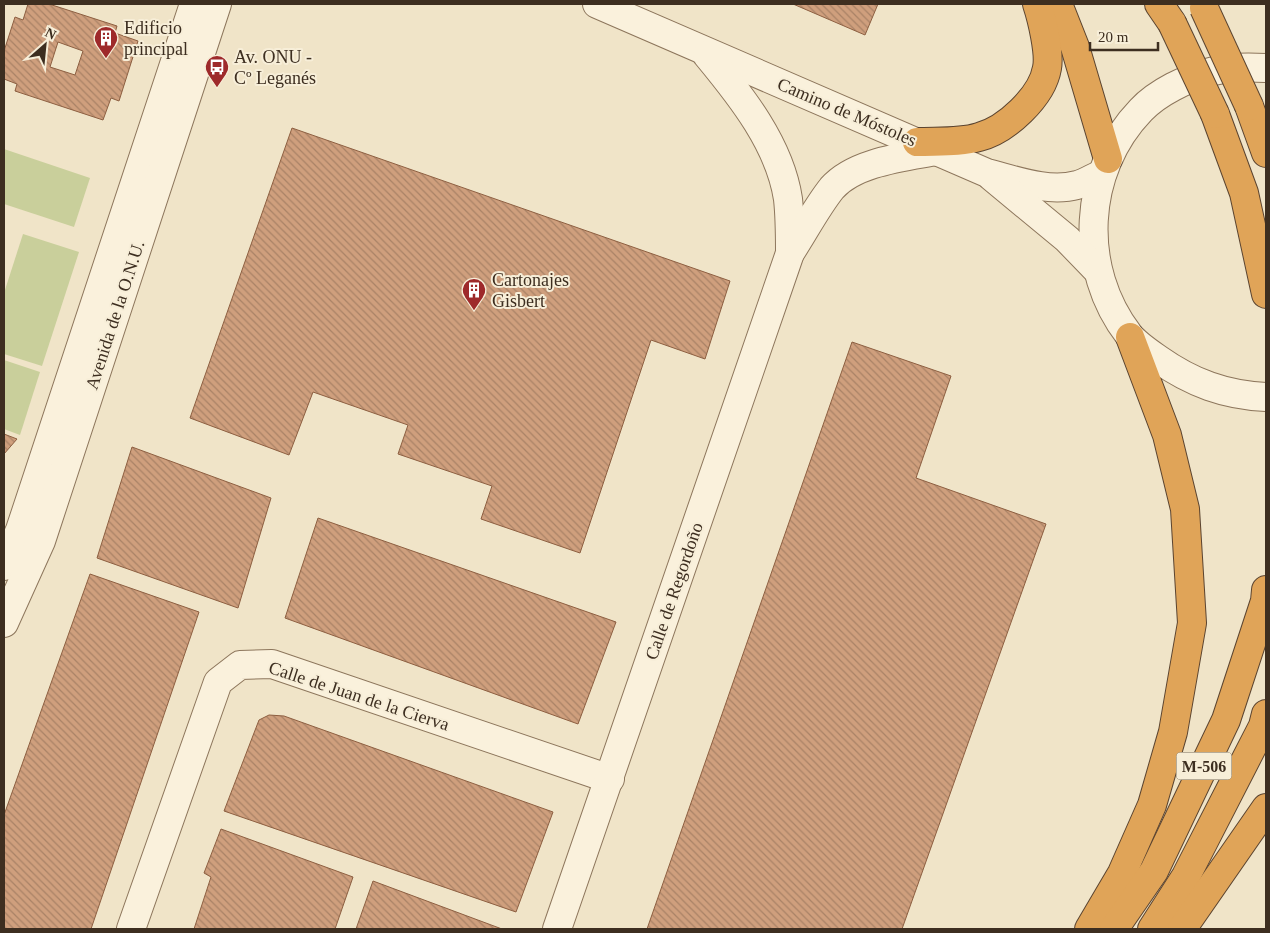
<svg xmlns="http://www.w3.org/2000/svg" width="1270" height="933" viewBox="0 0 1270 933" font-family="Georgia,serif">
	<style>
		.grass { fill: #c9cf9b }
		.building { fill: url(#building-back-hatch); stroke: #8d5f41; fill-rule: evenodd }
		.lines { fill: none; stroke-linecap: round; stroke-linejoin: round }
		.minor-casing { stroke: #8d765c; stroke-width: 30 }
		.highway-casing { stroke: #5b4430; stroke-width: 30 }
		.minor { stroke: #faf1dc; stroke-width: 28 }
		.highway { stroke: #e0a458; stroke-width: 28 }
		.highway-bridge-casing { stroke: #5b4430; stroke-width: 30; stroke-linecap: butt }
		.highway-bridge { stroke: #e0a458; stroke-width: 28 }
		.labels { text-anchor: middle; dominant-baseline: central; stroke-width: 4; stroke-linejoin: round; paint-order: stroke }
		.shield { fill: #f7eed8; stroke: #756857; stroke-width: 1 }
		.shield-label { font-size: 16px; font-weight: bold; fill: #3d2e20 }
		.poi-label { font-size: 18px; fill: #3d2e20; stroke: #f7eed8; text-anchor: start }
		.street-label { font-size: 18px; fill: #3d2e20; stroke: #f7eed8 }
	</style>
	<defs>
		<pattern id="building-back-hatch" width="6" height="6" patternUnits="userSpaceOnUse" patternTransform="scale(1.25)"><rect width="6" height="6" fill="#cf9f7d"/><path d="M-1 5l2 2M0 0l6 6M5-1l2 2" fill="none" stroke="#a98266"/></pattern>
	</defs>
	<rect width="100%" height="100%" fill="#f0e4c8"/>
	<g class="grass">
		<polygon points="4,149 90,178 74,227 4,204"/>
		<polygon points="23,234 79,252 42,366 4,354 4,293"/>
		<polygon points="4,360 40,372 20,435 4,429"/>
	</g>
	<g class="building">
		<path d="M28 4H49L117 26 115 33 138 41 119 101 111 98 103 120 15 91 17 84 4 79V51L15 17 23 20ZM58 42 83 51 75 75 50 67Z"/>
		<polygon points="793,4 878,4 865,35"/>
		<polygon points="292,128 730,281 705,359 651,340 580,553 481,519 492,486 398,454 408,425 313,392 289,455 190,418"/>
		<polygon points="852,342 951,376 916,478 1046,524 902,929 647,929"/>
		<polygon points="4,434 17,439 4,454"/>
		<polygon points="132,447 271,498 238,608 97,558"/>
		<polygon points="318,518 616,622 578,724 285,618"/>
		<polygon points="90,574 199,612 91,929 4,929 4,815"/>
		<polygon points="269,715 284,716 553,812 516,912 224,811 259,720"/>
		<polygon points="221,829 353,877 335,929 194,929 211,877 204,873"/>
		<polygon points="373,881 502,929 356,929"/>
	</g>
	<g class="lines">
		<g class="minor-casing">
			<g id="minor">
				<path d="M597 4 987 173C1015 180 1048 193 1077 185 1085 183 1094 177 1102 174"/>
				<path d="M707 55C741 96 780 145 788 199 790 217 790 235 790 253"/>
				<path d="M1266 68C1249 67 1226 67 1210 72 1186 79 1158 92 1141 110 1082 171 1078 269 1129 335 1136 344 1148 352 1158 359 1192 383 1225 395 1266 397"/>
				<polyline points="992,177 1067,239 1097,270"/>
				<polyline points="4,566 20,530 194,4"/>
				<polyline points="4,623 41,541 217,4"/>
				<polyline points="131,929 218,682 240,665 272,664 610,779"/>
				<path d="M557 929 790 253C804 232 816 208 832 188 855 162 904 157 936 151"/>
			</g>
		</g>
		<g class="highway-casing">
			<g id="highway">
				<polyline points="1058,4 1075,47 1108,159"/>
				<polyline points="1159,4 1172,23"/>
				<polyline points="1249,106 1266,153"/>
				<polyline points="1215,114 1244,193 1266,294"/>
				<path d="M917 142C937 141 960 143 979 137 1006 130 1042 97 1047 68 1050 53 1042 19 1037 4"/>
				<polyline points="1089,929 1122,873 1152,805 1173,732 1192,623 1185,509 1167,435 1130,337"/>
				<polyline points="1114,929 1154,871 1226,720 1265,601 1266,590"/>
				<polyline points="1152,929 1186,876 1263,726 1266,714"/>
				<polyline points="1182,929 1266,808"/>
			</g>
		</g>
		<use href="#minor" class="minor"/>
		<use href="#highway" class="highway"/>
		<g class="highway-bridge-casing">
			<g id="highway-bridge">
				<polyline points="1204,8 1249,106"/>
				<polyline points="1172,23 1215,114"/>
			</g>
		</g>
		<use href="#highway-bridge" class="highway-bridge"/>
	</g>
	<defs>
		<g id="building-pin" transform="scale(1.25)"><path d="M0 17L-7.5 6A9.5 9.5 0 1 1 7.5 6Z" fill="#9e2a2b" stroke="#f7eed8"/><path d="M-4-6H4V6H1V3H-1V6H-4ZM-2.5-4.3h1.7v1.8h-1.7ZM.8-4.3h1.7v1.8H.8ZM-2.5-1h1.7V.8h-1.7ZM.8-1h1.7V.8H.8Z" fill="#fff"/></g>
		<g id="bus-pin" transform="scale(1.25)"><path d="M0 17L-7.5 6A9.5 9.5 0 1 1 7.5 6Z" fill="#9e2a2b" stroke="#f7eed8"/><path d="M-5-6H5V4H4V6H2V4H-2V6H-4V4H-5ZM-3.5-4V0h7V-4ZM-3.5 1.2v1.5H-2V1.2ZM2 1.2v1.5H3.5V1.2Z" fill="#fff"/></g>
	</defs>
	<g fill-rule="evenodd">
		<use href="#building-pin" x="106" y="38"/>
		<use href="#bus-pin" x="217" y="67"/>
		<use href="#building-pin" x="474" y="290"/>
	</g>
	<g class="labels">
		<rect class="shield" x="1176.5" y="752.5" width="55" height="27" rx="4"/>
		<g class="shield-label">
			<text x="1204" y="766">M-506</text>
		</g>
		<g class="poi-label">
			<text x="124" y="28">Edificio<tspan x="124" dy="21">principal</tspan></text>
			<text x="234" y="57">Av. ONU -<tspan x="234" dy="21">Cº Leganés</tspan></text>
			<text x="492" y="280">Cartonajes<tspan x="492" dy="21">Gisbert</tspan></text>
		</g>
		<g class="street-label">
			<text transform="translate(847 112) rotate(23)">Camino de Móstoles</text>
			<text transform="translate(115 315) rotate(-72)">Avenida de la O.N.U.</text>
			<text transform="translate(674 591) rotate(-71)">Calle de Regordoño</text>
			<text transform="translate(359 696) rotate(18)">Calle de Juan de la Cierva</text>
		</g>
	</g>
	<rect width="1270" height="933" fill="none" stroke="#3d2e20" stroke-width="10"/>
	<g transform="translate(45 45) rotate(27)" stroke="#f7eed8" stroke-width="4" paint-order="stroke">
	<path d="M0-4L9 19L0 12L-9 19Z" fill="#3d2e20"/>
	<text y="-8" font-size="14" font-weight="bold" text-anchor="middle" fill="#3d2e20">N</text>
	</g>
	<path d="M1090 42v8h68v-8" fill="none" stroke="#3d2e20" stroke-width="2.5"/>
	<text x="1098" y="42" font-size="15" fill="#3d2e20" stroke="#f7eed8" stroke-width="4" paint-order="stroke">20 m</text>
</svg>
